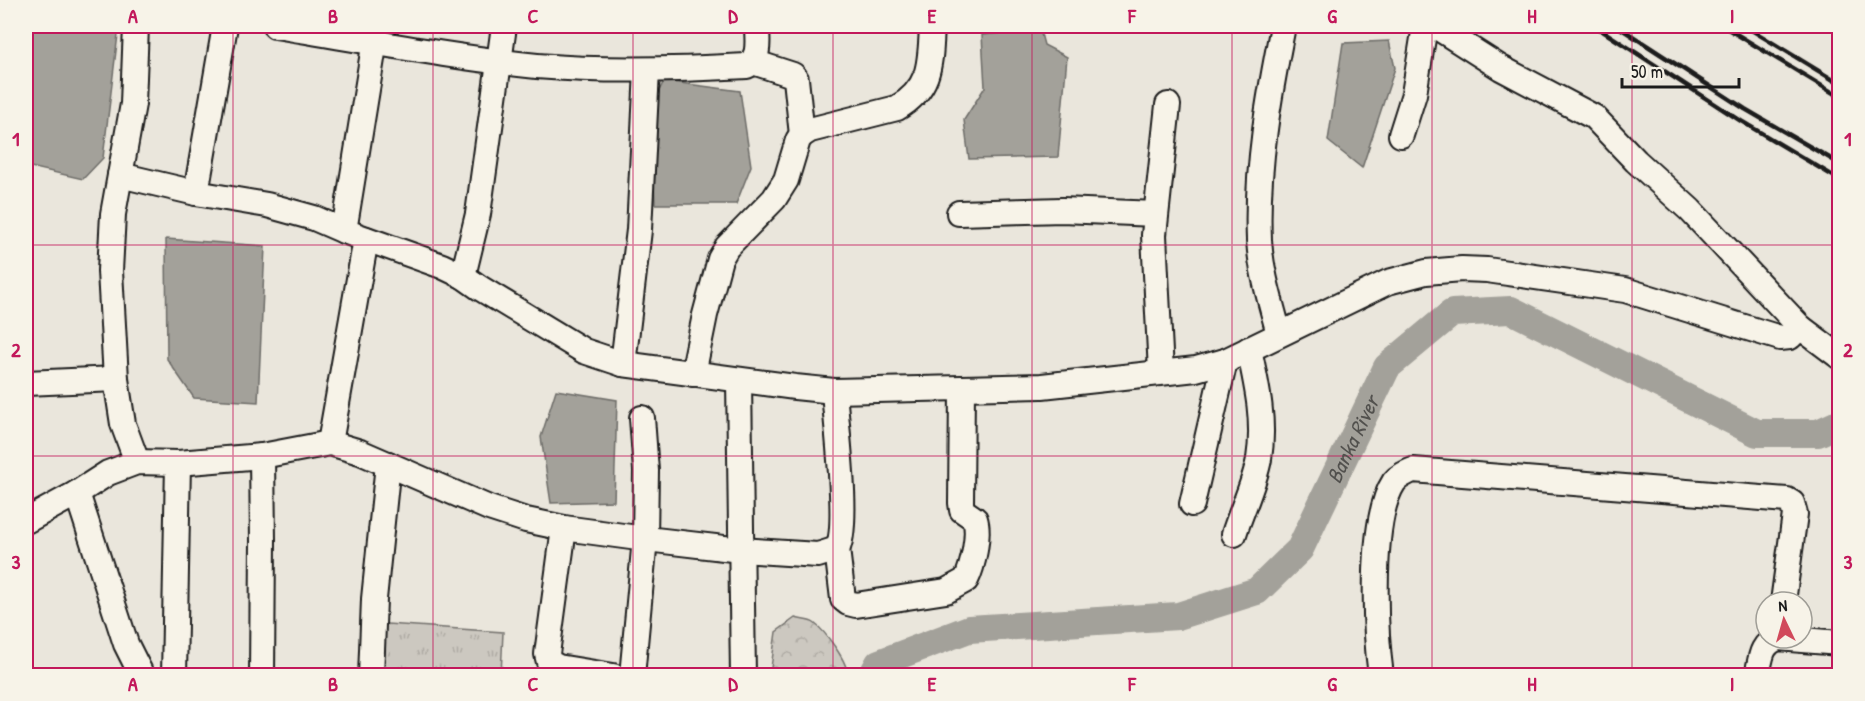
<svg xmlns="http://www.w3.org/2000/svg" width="1865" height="701" viewBox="0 0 1865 701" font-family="'Patrick Hand',sans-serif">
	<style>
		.grass { fill: url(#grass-tufts); stroke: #74726e; stroke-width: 1.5 }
		.forest { fill: url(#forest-crowns); stroke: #74726e; stroke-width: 1.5 }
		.water { fill: #a3a19a; stroke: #6d6c68; stroke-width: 1.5 }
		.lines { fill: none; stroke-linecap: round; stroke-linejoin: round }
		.river { stroke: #a3a19a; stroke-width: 28 }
		.minor-casing { stroke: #1c1c1c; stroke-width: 28 }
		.minor { stroke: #f7f3e8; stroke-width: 24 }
		.rail { stroke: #1c1c1c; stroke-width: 4.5 }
		.grid { fill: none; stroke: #c2185b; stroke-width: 1.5; stroke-opacity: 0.55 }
		.labels { text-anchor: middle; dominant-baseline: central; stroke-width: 6; stroke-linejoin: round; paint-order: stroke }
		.water-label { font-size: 22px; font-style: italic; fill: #52514e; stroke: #f7f3e8 }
		.neatline { fill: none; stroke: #c2185b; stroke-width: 2 }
		.grid-label { font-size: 20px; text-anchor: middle; font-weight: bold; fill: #c2185b }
	</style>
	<defs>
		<pattern id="grass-tufts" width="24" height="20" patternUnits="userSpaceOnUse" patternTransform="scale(1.5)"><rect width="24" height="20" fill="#ccc8c0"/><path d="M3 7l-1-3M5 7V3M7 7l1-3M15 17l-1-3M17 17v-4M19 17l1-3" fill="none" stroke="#afaba4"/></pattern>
		<pattern id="forest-crowns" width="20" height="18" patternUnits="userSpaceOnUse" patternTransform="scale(1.5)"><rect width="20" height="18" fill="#ccc8c0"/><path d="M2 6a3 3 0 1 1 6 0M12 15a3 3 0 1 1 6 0" fill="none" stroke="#afaba4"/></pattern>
	</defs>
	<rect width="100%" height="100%" fill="#eae6dc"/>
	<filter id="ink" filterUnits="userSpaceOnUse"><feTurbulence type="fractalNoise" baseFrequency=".0167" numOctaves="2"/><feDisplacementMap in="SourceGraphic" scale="12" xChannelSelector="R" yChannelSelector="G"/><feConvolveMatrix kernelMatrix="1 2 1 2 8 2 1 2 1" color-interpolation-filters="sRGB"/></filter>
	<g filter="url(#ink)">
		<polygon class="grass" points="372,623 503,632 501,675 363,675"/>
		<path class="forest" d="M795 618C801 620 810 620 814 623 825 631 849 663 847 675H770L776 632Z"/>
		<g class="water">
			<polygon points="26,26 119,26 103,158 83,179 26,166"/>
			<polygon points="1040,30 1044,45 1067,57 1058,157 969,159 964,120 985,87 982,35"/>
			<polygon points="1389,41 1395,68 1362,168 1328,141 1343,43"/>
			<polygon points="664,81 740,91 751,166 736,204 655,204 651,107"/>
			<polygon points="166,239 265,246 258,402 194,398 167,359"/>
			<polygon points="556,390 617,400 614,501 551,503 541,437"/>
		</g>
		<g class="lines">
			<path class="river" id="s1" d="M872 676 879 663 969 629 1178 616 1257 591 1300 549 1387 367 1452 313 1511 310 1757 433H1818L1840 423"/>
			<g class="minor-casing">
				<g id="minor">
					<polyline points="136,26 133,104 113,214 110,271 116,379 123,424 137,462"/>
					<path d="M275 26C363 40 449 57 537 66 607 72 677 70 747 66 761 57 757 40 757 26"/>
					<polyline points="1435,26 1501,68 1594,117 1636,161 1690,210 1800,327 1840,357"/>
					<polyline points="753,62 793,75 796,79 802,135"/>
					<polyline points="1401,135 1414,94 1425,26"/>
					<polyline points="120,175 196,193 267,205 314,218 344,231 442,266 463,276 480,288 584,351 623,364 795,387 834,391 1042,386 1196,369 1225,361 1388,282 1426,272 1462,269 1487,270 1625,290 1780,338 1790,337 1800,327"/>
					<polyline points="196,193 225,26"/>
					<polyline points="959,213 1062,210 1156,214"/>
					<polyline points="344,231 377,28"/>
					<polyline points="463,276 478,214 504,26"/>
					<path d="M1279 334C1271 303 1261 272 1259 240 1256 168 1269 96 1283 26"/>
					<polyline points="623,364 639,230 647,71"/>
					<polyline points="1161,372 1154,235 1168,105"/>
					<path d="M693 374 705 315 720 259 727 247 774 199 786 180 798 140 802 135 810 130 897 108C932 88 930 61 932 26"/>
					<polyline points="739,380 743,676"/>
					<polyline points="26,383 116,379"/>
					<polyline points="330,443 366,239"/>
					<polyline points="262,456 263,541 262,676"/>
					<polyline points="77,493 126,644 142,676"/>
					<polyline points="1192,504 1225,361"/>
					<path d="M26 521 77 493 108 473 137 462 178 463 262 456 330 443 360 452 489 508 526 520 564 528 638 538 741 550 818 555 837 549C850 528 836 422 834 391"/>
					<polyline points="564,528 547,654 549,662 558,667 613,676"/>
					<path d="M1234 534C1241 512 1255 482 1259 459 1265 421 1257 386 1249 349"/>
					<path d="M837 549 843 599 848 603 856 605 946 591 966 580C973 566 980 534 975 519L962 510 961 503 962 388"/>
					<polyline points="174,676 178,463"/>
					<polyline points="371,676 374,599 388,464"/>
					<polyline points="632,676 645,539 646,471 642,418"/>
					<path d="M1381 676C1375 631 1369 520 1394 482 1399 476 1406 473 1413 470L1787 500 1792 503 1795 514 1783 602"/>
					<path d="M1757 676C1761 659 1760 644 1778 638L1840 643"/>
				</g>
			</g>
			<use href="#minor" class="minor"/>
			<g class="rail">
				<polyline points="1595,26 1741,121 1840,180"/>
				<polyline points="1617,26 1745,109 1840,164"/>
				<polyline points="1723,26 1840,97"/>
				<polyline points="1745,26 1840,84"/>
			</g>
		</g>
	</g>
	<path class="grid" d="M233 26V676M433 26V676M633 26V676M833 26V676M1032 26V676M1232 26V676M1432 26V676M1632 26V676M26 245H1840M26 456H1840"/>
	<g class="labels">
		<g class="water-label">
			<text stroke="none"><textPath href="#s1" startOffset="585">Banka River</textPath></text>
		</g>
	</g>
	<rect width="1865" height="701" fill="none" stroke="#f7f3e8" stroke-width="66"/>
	<g transform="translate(1784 620) rotate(355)"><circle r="28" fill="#f7f3e8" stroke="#9f9d96" stroke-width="1.5"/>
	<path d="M0-4.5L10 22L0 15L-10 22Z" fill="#d1495b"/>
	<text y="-9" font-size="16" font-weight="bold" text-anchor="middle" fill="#1c1c1c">N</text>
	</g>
	<path d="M1622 78v9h117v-9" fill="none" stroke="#1c1c1c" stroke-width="3"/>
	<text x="1631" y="78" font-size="18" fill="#1c1c1c" stroke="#f7f3e8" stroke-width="4.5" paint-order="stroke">50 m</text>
	<rect x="33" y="33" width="1799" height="635" class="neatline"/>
	<g class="grid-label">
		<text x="133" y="23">A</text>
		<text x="333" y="23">B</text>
		<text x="533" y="23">C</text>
		<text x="733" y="23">D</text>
		<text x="932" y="23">E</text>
		<text x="1132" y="23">F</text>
		<text x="1332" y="23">G</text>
		<text x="1532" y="23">H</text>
		<text x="1732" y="23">I</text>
		<text x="16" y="146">1</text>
		<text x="1848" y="146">1</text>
		<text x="16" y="357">2</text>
		<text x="1848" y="357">2</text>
		<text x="16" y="569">3</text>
		<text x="1848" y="569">3</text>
		<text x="133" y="691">A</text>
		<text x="333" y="691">B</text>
		<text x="533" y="691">C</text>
		<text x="733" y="691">D</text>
		<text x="932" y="691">E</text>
		<text x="1132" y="691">F</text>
		<text x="1332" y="691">G</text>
		<text x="1532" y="691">H</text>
		<text x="1732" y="691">I</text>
	</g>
</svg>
